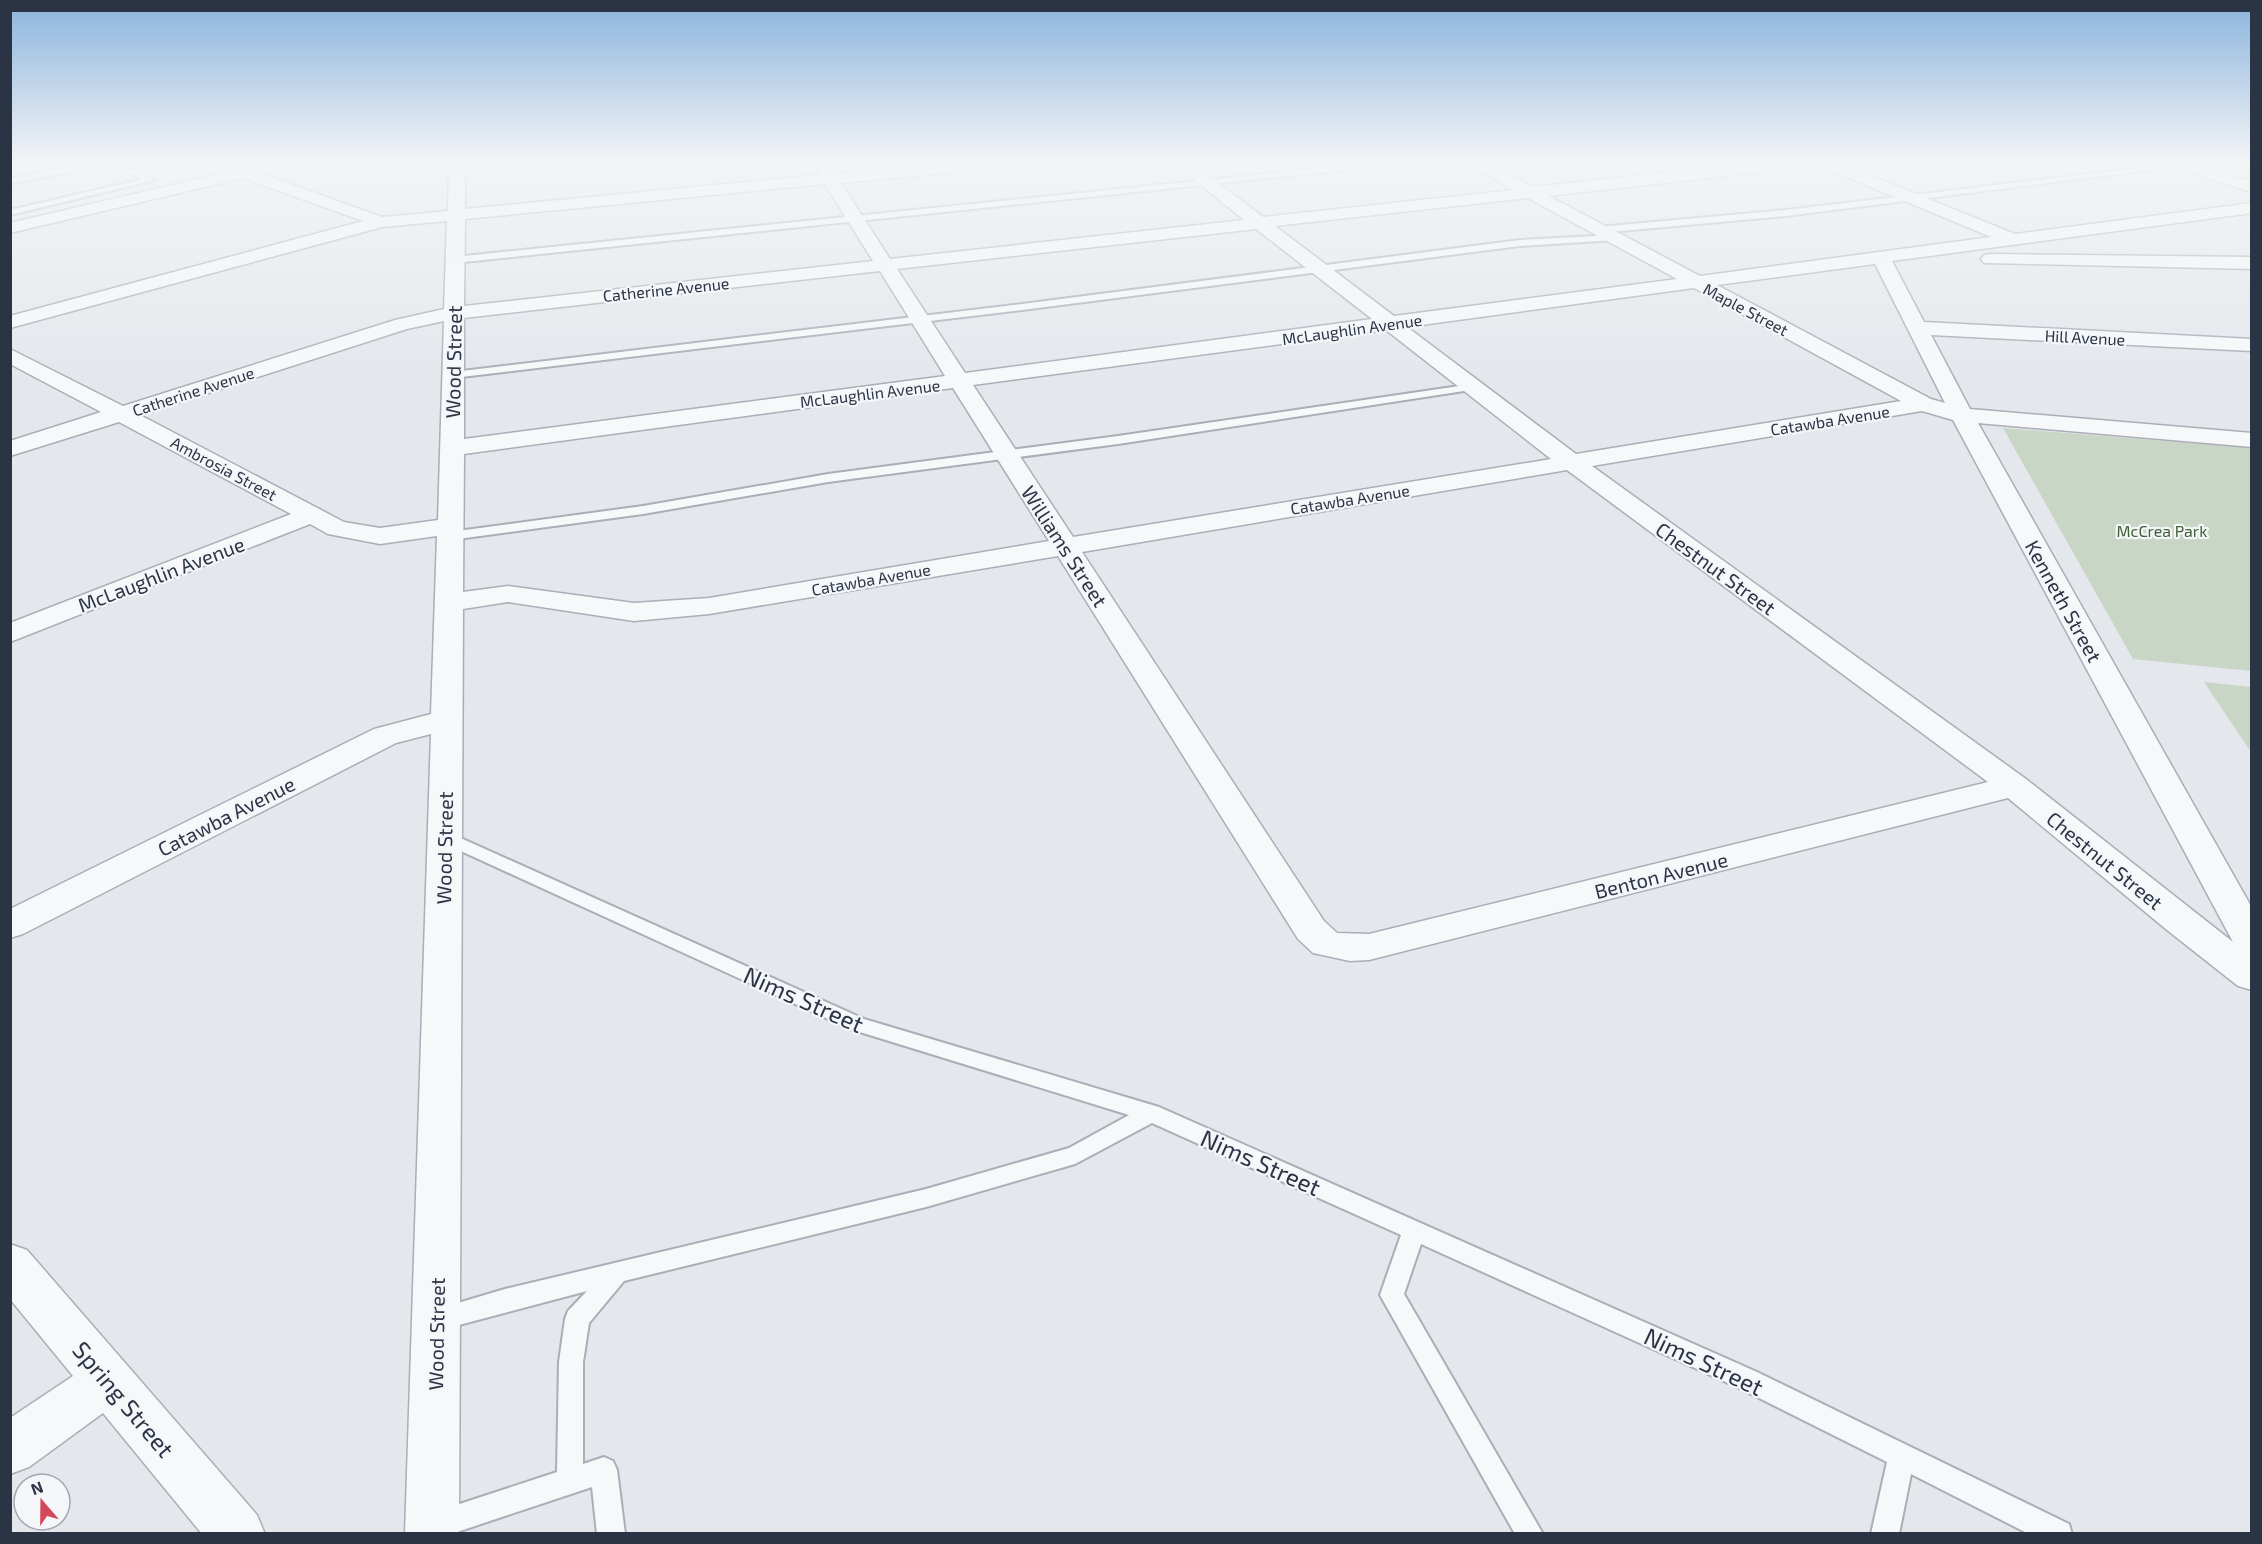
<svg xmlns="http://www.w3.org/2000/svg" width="2262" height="1544" viewBox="0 0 2262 1544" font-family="'Exo 2',sans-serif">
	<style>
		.green { fill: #c9d6c5 }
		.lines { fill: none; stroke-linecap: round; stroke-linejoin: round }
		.service-casing { stroke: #a9aeb7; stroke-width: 4 }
		.minor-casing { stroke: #a9aeb7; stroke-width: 3 }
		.service { fill: #f7f8fa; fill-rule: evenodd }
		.minor { fill: #f7f8fa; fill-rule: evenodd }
		.labels { text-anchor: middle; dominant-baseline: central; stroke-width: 4.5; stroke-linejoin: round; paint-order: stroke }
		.far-street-label { font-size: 16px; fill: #2b3445; stroke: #f4f6f9 }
		.far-park-label { font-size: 16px; fill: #3f6138; stroke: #f4f6f9 }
		.street-label { font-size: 20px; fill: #2b3445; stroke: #f4f6f9 }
		.near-street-label { font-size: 24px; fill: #2b3445; stroke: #f4f6f9 }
	</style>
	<rect width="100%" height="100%" fill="#e4e7ec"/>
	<g class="green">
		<polygon points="2003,428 2251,448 2251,671 2133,659"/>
		<polygon points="2204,682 2251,687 2251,752"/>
	</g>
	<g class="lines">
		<g class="service-casing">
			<g id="service">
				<polygon points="92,162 116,162 155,180 10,215 10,210 143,179 106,164 10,184 10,179"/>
				<polygon points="1381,162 1409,162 1405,164 454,263 449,260 454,257"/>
				<polygon points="2189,162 2213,162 1786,216 1599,233 1595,230 1599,227 1786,210"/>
				<polygon points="1613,235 1617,238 1616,240 1520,246 1030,309 453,378 448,375 453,372 1030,303 1520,240"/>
				<polygon points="1473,384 1478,387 1477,389 1118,444 828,482 643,514 450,540 443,536 450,532 643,506 828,474 1118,436"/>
				<polygon points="445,831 864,1019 1159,1107 1757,1372 2069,1524 2072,1534 2029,1534 1911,1474 1899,1534 1871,1534 1887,1462 1739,1388 1421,1244 1404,1294 1543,1534 1515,1534 1380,1295 1401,1235 1152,1123 1075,1164 926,1207 624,1281 589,1323 583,1362 583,1464 604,1457 613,1461 617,1470 625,1534 597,1534 592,1487 451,1534 429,1534 425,1524 429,1514 557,1472 559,1362 565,1319 568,1311 587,1291 440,1330 431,1327 428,1319 431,1311 505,1289 926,1189 1069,1148 1129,1115 850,1029 439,841 436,837 439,833"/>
			</g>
		</g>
		<g class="minor-casing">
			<g id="minor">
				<path d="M270 162H299L296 165 262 174 382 217 448 211 449 162H465V209L820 175 811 162H827L835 174 959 162H1018L1010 167 841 183 890 259 1244 220 1172 162H1190L1263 217 1513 190 1466 162H1486L1533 187 1762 162H1813L1805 167 1549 196 1700 276 1991 237 1818 165 1815 162H1837L2015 234 2252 203V213L1892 261 1924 322 2252 339V351L1931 335 1970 409 2252 433V447L1978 423 2252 908V990L2238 986 2167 930 2008 798 1369 960 1350 961 1313 953 1298 939 1058 556 709 614 634 621 508 602 463 609 459 1534H405L431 734 396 743 23 934 10 938V909L374 729 431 714 437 536 380 544 328 534 310 524 10 642V623L291 514 119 422 10 456V441L101 412 10 364V349L123 406 395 320 444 309 447 221 382 227 10 328V316L363 221 243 178 10 233V223ZM825 184 873 261 464 306 465 219ZM1528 198 1677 279 1394 316 1275 226ZM1256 229 1372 319 965 373 897 269ZM1875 264 1945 403 1931 399 1717 285ZM880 271 945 376 464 439V318ZM1694 288 1901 401 1576 454 1407 327ZM444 321 438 520 380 528 344 522 140 415 407 329ZM1386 330 1551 459 1073 537 973 385ZM953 388 1049 541 709 598 634 603 508 586 463 592 464 454ZM1922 411 1953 420 2233 942 2026 779 1592 466ZM1567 470 1988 782 1369 934 1337 933 1324 921 1082 552Z"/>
				<polygon points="2163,162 2188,162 2252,182 2252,192 2166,165"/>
				<polygon points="1990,254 2252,257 2252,269 1984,263 1981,259 1984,255"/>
				<polygon points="10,1244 27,1250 257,1515 265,1534 202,1534 103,1413 29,1467 10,1474 10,1418 73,1376 10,1299"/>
			</g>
		</g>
		<use href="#service" class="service"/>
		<use href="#minor" class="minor"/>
	</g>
	<linearGradient id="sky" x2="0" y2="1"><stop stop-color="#8bb4dd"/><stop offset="0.43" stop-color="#f3f4f6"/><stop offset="1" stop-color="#f3f4f6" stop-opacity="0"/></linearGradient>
	<rect width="2262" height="378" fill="url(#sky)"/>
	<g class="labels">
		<g class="far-street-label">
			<text transform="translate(666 289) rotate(-6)">Catherine Avenue</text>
			<text transform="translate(1746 309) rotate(28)">Maple Street</text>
			<text transform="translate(1352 329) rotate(-8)">McLaughlin Avenue</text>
			<text transform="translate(2085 337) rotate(3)">Hill Avenue</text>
			<text transform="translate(193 391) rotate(-18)">Catherine Avenue</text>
			<text transform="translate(870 393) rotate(-7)">McLaughlin Avenue</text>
			<text transform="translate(1830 420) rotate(-9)">Catawba Avenue</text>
			<text transform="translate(224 468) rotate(28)">Ambrosia Street</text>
			<text transform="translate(1350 499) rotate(-9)">Catawba Avenue</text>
			<text transform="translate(871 579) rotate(-10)">Catawba Avenue</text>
		</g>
		<g class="far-park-label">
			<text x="2162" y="530">McCrea Park</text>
		</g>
		<g class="street-label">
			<text transform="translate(453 362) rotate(-89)">Wood Street</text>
			<text transform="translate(1065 546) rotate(57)">Williams Street</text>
			<text transform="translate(1716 568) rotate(36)">Chestnut Street</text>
			<text transform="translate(161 574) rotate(-21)">McLaughlin Avenue</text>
			<text transform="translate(2064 601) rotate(61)">Kenneth Street</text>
			<text transform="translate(226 816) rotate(-27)">Catawba Avenue</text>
			<text transform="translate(444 848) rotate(-89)">Wood Street</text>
			<text transform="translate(2105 860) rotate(39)">Chestnut Street</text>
			<text transform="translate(1661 875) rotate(-14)">Benton Avenue</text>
			<text transform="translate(436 1334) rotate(-89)">Wood Street</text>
		</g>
		<g class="near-street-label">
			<text transform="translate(804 999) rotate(24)">Nims Street</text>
			<text transform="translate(1261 1162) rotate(24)">Nims Street</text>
			<text transform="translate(1704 1361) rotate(25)">Nims Street</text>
			<text transform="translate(124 1399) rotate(50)">Spring Street</text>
		</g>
	</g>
	<rect width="2262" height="1544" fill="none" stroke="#2b3445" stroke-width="24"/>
	<g transform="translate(42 1502) rotate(340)"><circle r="28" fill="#f4f6f9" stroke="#a4a8b1" stroke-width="1.5"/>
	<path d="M0-4.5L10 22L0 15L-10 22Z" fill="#d1495b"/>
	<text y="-9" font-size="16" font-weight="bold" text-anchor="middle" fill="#2b3445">N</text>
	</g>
</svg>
